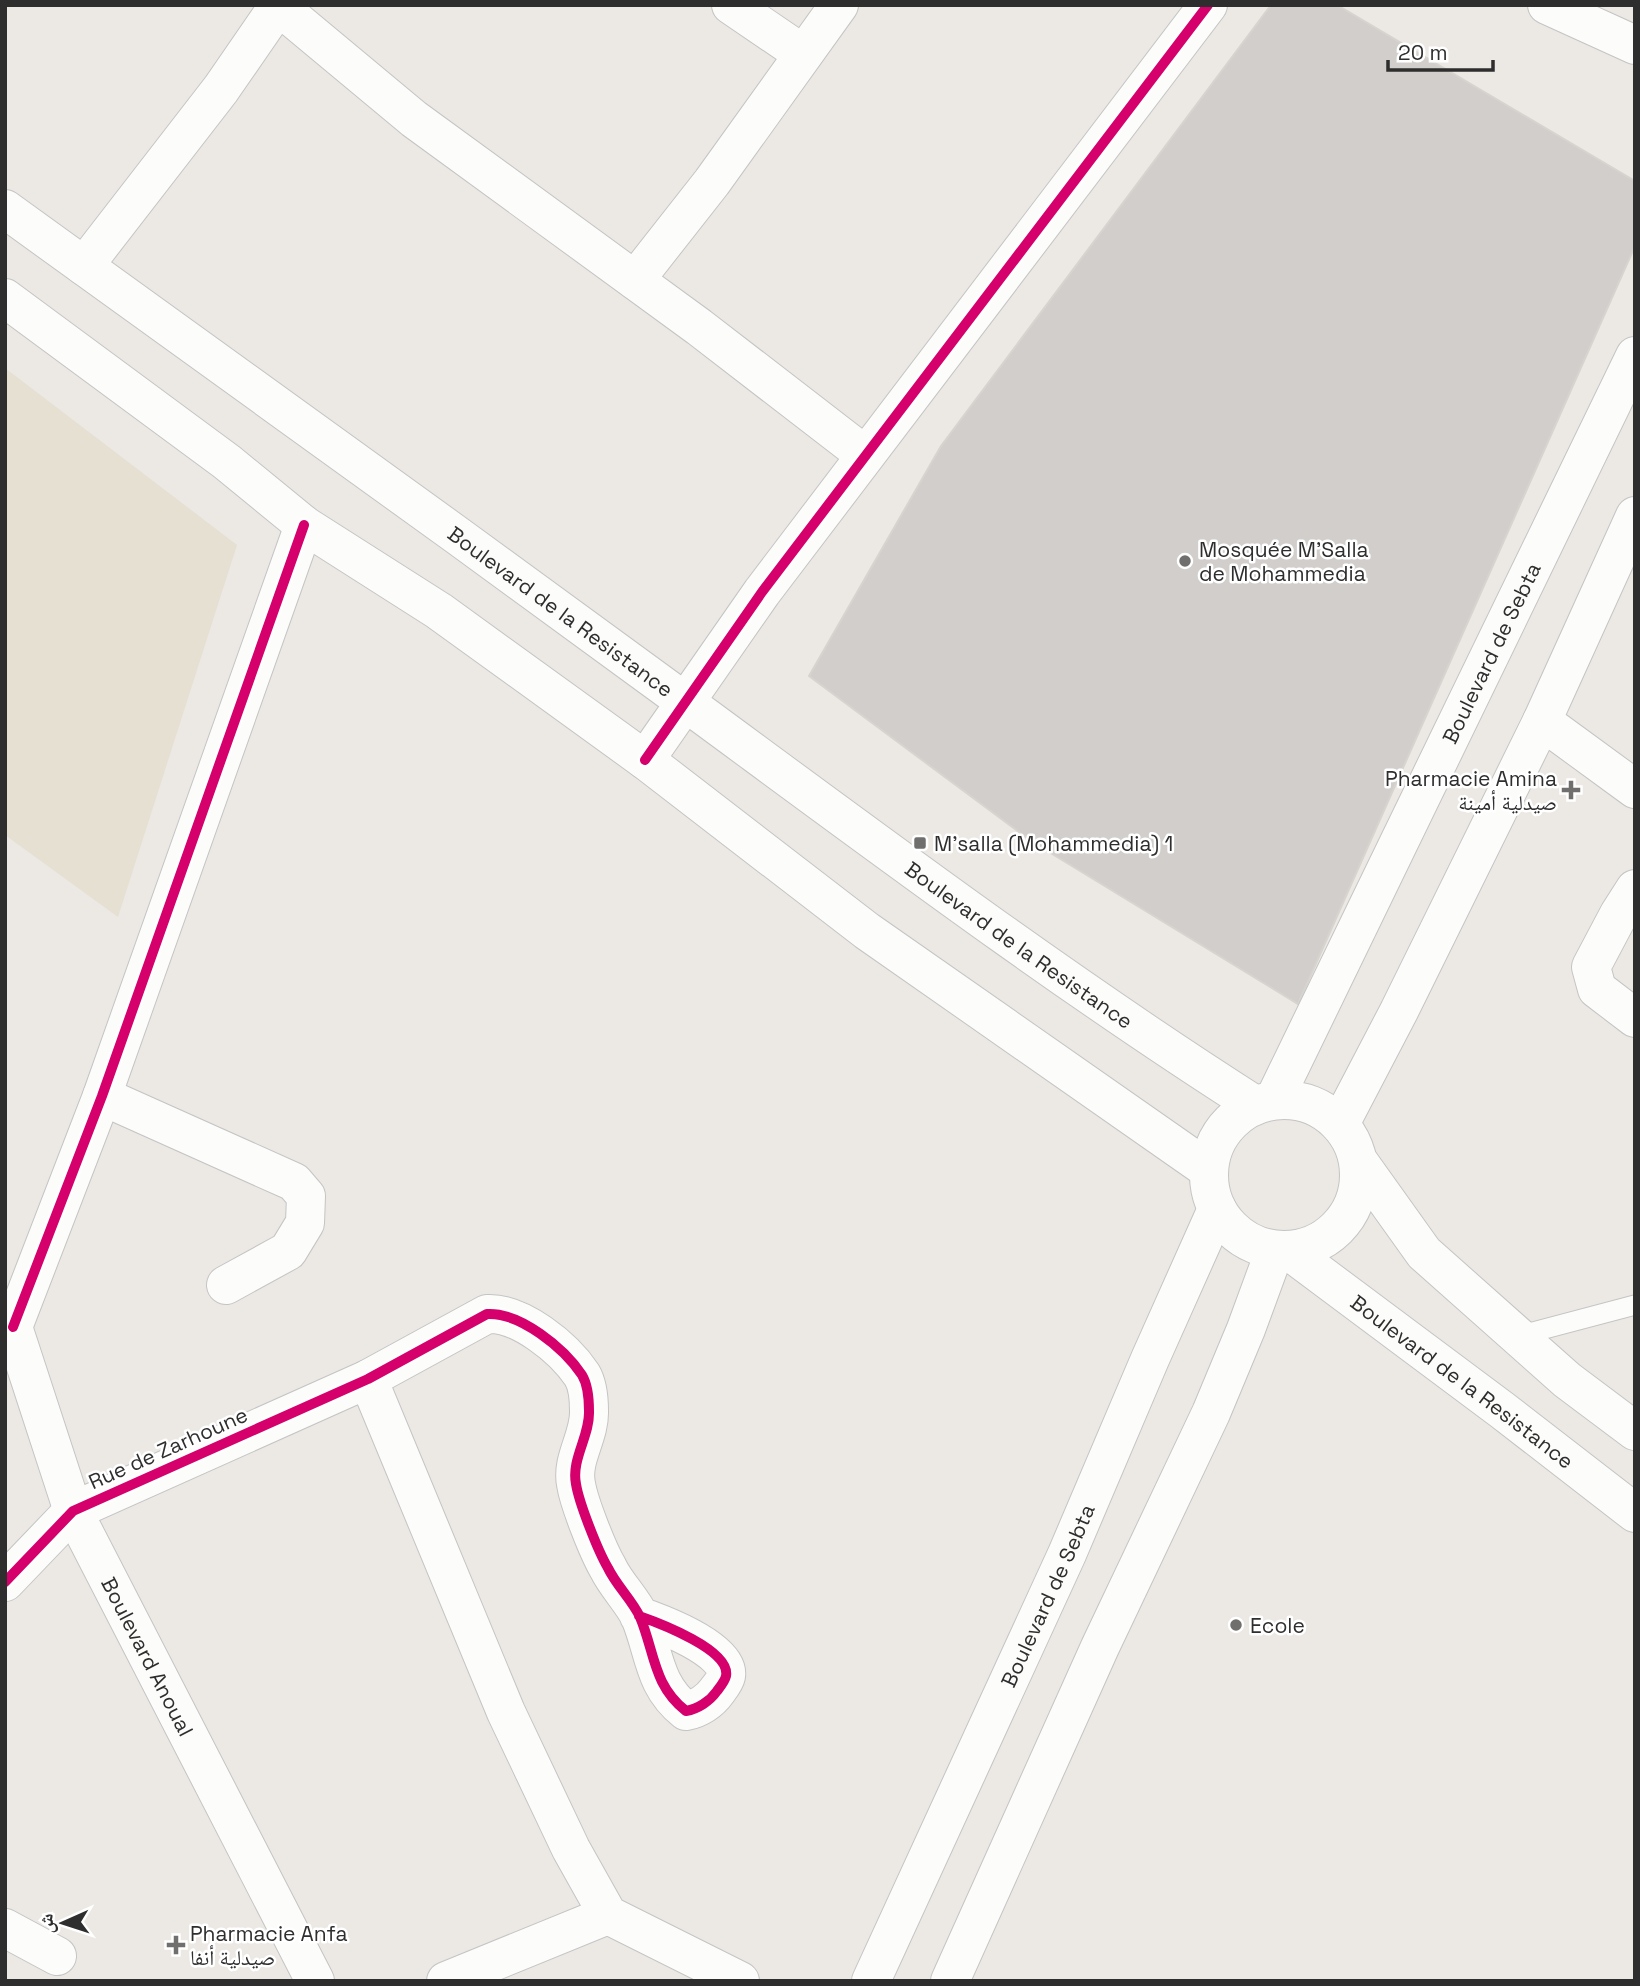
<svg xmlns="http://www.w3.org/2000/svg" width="1640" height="1986" viewBox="0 0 1640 1986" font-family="'Space Grotesk','Noto Naskh Arabic',sans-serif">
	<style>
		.education { fill: #e6e0d3 }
		.building { fill: #d1cecb; stroke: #d7d4d0; stroke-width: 2 }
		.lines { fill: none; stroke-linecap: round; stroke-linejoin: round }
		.lane-casing { stroke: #c5c4c5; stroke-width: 21 }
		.street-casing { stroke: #c5c4c5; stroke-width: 40 }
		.secondary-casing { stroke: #c5c4c5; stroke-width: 40 }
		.lane { stroke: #fcfcfb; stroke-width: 19 }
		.street { stroke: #fcfcfb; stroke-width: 38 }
		.secondary { stroke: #fcfcfb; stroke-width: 38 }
		.cycleway-casing { stroke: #fff; stroke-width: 15 }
		.cycleway { stroke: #d6006c; stroke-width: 10 }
		.poi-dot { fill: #706f6e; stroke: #fff; stroke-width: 2.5 }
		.labels { text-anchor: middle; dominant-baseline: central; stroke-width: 5; stroke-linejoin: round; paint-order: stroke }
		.poi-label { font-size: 21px; fill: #2e2e2e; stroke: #fff; text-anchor: start }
		.street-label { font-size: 21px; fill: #2e2e2e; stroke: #fff }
	</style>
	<rect width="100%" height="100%" fill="#ece8e4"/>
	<polygon class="education" points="5,368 237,545 118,917 5,835"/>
	<polygon class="building" points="1271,5 1337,5 1635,181 1635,246 1298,1004 1031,841 809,676 941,446"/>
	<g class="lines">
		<g class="lane-casing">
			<polyline id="lane" points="1518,1336 1635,1305"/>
		</g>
		<g class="street-casing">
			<g id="street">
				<polyline points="277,5 414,119 699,327 865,455"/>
				<polyline points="731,5 803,54"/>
				<polyline points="1547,5 1635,45"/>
				<polyline points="84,266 221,89 279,5"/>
				<polyline points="635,280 712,182 839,5"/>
				<polyline points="1542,721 1635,789"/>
				<polyline points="645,760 762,592 1208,5"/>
				<polyline points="1635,889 1619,914 1591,967 1597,989 1635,1018"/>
				<polyline points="102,1096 294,1182 306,1196 305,1223 288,1251 226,1285"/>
				<path id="s1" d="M5 1323 13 1327 73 1511 315 1981"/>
				<polyline points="13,1327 102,1096 304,525"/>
				<polyline points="368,1379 506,1712 571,1849 608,1915 740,1981"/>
				<path d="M5 1582 73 1511 368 1379 487 1314C520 1312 564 1348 582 1375 588 1385 589 1400 589 1411 590 1436 571 1459 576 1484 579 1503 598 1551 608 1568 616 1585 632 1600 640 1617 655 1653 653 1685 686 1711 698 1709 710 1701 717 1691 720 1687 725 1681 726 1676 731 1650 659 1623 639 1616"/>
				<polyline points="5,1928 57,1956"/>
				<polyline points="446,1981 608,1915"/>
			</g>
		</g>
		<g class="secondary-casing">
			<g id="secondary">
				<path id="s2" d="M5 209C225 367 444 525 662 685 857 828 1051 975 1255 1105"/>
				<polyline points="5,298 227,462 304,525 439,611 645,760 867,931 1209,1170"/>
				<path id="s3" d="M1274 1100 1635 356"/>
				<circle cx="1284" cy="1175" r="75"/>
				<polyline points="1340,1124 1399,1011 1542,721 1635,516"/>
				<polyline points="1359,1162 1424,1253 1567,1380 1635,1431"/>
				<path id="s4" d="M1289 1251 1502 1410 1635 1513"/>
				<path id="s5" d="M871 1981 1067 1554 1150 1359 1217 1209"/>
				<polyline points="950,1981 1100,1647 1211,1413 1246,1329 1275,1250"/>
			</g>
		</g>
		<use href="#lane" class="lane"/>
		<use href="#street" class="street"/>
		<use href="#secondary" class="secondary"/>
		<g class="cycleway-casing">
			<g id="cycleway">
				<polyline points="645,760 762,592 1208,5"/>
				<polyline points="13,1327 102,1096 304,525"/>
				<path d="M5 1582 73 1511 368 1379 487 1314C520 1312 564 1348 582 1375 588 1385 589 1400 589 1411 590 1436 571 1459 576 1484 579 1503 598 1551 608 1568 616 1585 632 1600 640 1617 655 1653 653 1685 686 1711 698 1709 710 1701 717 1691 720 1687 725 1681 726 1676 731 1650 659 1623 639 1616"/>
			</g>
		</g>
		<use href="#cycleway" class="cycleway"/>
	</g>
	<g class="poi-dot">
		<circle cx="1185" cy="561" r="7"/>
		<path d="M1567.5 779.5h7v7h7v7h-7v7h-7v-7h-7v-7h7z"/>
		<rect x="913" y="836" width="14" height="14" rx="3.5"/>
		<circle cx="1236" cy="1625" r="7"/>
		<path d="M172.5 1934.5h7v7h7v7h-7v7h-7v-7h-7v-7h7z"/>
	</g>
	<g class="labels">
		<g class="poi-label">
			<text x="1199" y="549">Mosquée M'Salla<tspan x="1199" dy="24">de Mohammedia</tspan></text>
			<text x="1557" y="778" text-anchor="end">Pharmacie Amina<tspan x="1557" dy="24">صيدلية أمينة</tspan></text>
			<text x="934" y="843">M'salla (Mohammedia) 1</text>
			<text x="1250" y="1625">Ecole</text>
			<text x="190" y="1933">Pharmacie Anfa<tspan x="190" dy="24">صيدلية أنفا</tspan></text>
		</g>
		<g class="street-label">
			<text stroke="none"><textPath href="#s2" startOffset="686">Boulevard de la Resistance</textPath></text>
			<text stroke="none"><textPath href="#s3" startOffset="497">Boulevard de Sebta</textPath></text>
			<text stroke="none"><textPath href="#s2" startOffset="1253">Boulevard de la Resistance</textPath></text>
			<text stroke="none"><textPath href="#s4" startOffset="217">Boulevard de la Resistance</textPath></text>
			<text transform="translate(168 1448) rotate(-24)">Rue de Zarhoune</text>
			<text stroke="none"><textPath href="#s5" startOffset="424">Boulevard de Sebta</textPath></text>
			<text stroke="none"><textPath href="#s1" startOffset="366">Boulevard Anoual</textPath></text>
		</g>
	</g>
	<rect width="1640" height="1986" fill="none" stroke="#2e2e2e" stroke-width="14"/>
	<g transform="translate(63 1923) rotate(267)" stroke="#ffffff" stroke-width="5" paint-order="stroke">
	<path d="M0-5L12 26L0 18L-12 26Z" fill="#2e2e2e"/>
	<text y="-10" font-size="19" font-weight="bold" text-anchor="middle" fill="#2e2e2e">ش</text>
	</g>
	<path d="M1388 60v10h105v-10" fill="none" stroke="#2e2e2e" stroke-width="3.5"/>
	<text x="1398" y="60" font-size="21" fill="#2e2e2e" stroke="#ffffff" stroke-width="5" paint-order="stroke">20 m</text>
</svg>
